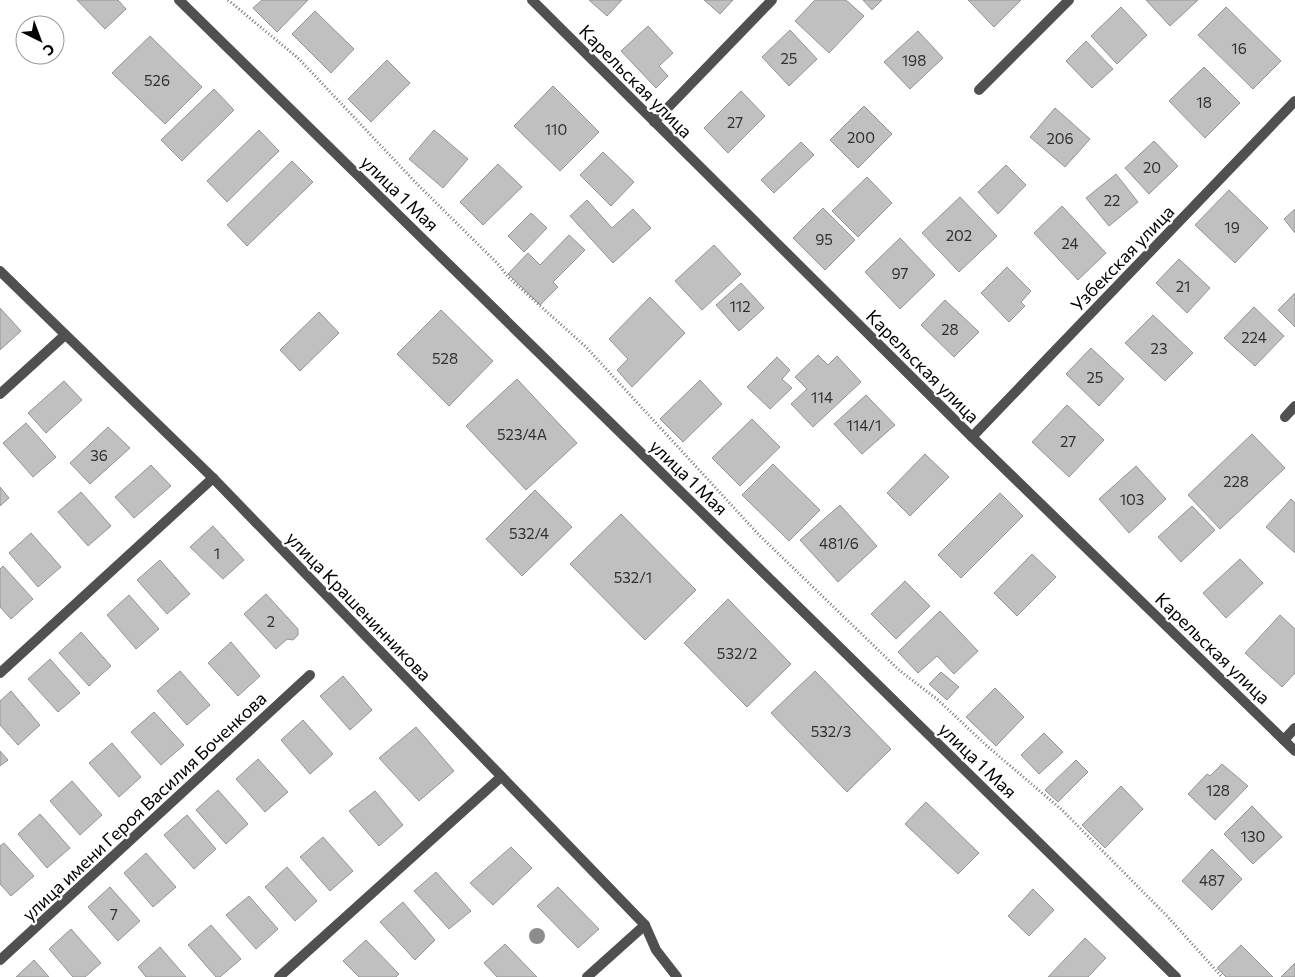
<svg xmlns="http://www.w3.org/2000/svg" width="1295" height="977" viewBox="0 0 1295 977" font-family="Commissioner,sans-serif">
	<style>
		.building { fill: #c0c0c0; stroke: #949494 }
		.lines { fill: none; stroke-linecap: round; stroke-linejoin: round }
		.path { stroke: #727272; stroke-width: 3; stroke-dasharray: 1 2.5; stroke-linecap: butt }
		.service { stroke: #505050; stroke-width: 10 }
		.minor { stroke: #505050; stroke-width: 10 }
		.tertiary { stroke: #505050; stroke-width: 10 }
		.tree { fill: #8c8c8c }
		.labels { text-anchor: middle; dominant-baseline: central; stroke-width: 4.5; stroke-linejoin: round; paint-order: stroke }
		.number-label { font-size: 15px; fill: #303030 }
		.street-label { font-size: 18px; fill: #000; stroke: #fff }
	</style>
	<rect width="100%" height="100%" fill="#fff"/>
	<g class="building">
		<polygon points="77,0 118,0 126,9 105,29"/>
		<polygon points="262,0 308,0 277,32 253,8"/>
		<polygon points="589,0 622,0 607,16"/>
		<polygon points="704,0 733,0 720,14"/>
		<polygon points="815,0 846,0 864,16 829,53 795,21"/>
		<polygon points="863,0 882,0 872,10"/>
		<polygon points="968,0 1021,0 994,27"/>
		<polygon points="1146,0 1198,0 1170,26"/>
		<polygon points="1121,7 1147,35 1117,64 1091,36"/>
		<polygon points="1226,7 1281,61 1253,89 1198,35"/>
		<polygon points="315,11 354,49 331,73 292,34"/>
		<polygon points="648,26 673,53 659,66 668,76 656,88 621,51"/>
		<polygon points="790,30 817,59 789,86 762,57"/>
		<polygon points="918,31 943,58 910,89 884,62"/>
		<polygon points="150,36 202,87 165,124 112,73"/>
		<polygon points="1086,41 1113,69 1092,88 1066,61"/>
		<polygon points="387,60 410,83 371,122 348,99"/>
		<polygon points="1204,67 1240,103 1205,138 1169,101"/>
		<polygon points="553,86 599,132 560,171 514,126"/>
		<polygon points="214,89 234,110 182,161 161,140"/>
		<polygon points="741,91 765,116 728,153 704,128"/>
		<polygon points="864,106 892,134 858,168 830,140"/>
		<polygon points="1055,108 1090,139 1065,167 1030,137"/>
		<polygon points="259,130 279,151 227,202 207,181"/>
		<polygon points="434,130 468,159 443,188 409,159"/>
		<polygon points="1154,141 1178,166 1149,194 1125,168"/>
		<polygon points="801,142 814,155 774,193 761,180"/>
		<polygon points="603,152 634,182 611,206 580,175"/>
		<polygon points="292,161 313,182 247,246 227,225"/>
		<polygon points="498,164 522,187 483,225 460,202"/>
		<polygon points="1006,165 1026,185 998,214 978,192"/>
		<polygon points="1116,174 1138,202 1109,226 1086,198"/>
		<polygon points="867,177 892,203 858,237 832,211"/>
		<polygon points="1229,190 1268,228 1235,263 1195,225"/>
		<polygon points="960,197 997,236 959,272 922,233"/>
		<polygon points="587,200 612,228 633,209 651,228 613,263 570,216"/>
		<polygon points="1062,206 1106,253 1078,280 1034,233"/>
		<polygon points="823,208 855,240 825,270 793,238"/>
		<polygon points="1295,209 1295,233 1284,219"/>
		<polygon points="531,213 547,228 524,252 508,236"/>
		<polygon points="569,235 585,250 553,282 558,287 540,305 508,274 528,253 540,265"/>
		<polygon points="900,238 935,275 900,309 865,272"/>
		<polygon points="714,245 741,274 702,310 675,281"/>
		<polygon points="1179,259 1210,288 1187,313 1156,283"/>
		<polygon points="1007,267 1031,291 1021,302 1025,306 1009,322 981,293"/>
		<polygon points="741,283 764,308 739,331 716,305"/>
		<polygon points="1295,293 1295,327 1278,310"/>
		<polygon points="650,297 685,333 632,387 617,370 628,359 609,339"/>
		<polygon points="945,300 979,332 954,357 921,325"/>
		<polygon points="1254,307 1284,336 1255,366 1224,338"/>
		<polygon points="0,308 21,331 0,350"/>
		<polygon points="441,310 493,361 449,406 397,354"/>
		<polygon points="319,312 339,333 300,371 280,350"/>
		<polygon points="1153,315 1193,353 1165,381 1125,343"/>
		<polygon points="1091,348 1124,379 1099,406 1066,374"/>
		<polygon points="818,355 828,365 837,356 861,382 813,427 791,404 807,389 795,377"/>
		<polygon points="777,357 790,370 782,379 792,388 770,409 747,387"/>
		<polygon points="517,379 577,443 526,490 466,426"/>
		<polygon points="700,380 722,404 683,442 660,419"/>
		<polygon points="64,381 82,400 46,433 28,413"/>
		<polygon points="866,395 895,425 862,454 834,424"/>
		<polygon points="1067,405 1104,440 1069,477 1032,442"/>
		<polygon points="752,419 780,447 740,486 712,458"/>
		<polygon points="26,423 56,457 33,477 3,443"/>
		<polygon points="108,427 130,448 90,484 70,463"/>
		<polygon points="1252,434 1285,468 1220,529 1188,495"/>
		<polygon points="925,454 949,477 910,516 887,493"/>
		<polygon points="773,464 820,510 789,541 742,495"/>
		<polygon points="151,465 171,486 134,518 115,497"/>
		<polygon points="1136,466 1166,499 1129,533 1099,499"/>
		<polygon points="0,487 9,498 0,506"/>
		<polygon points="535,490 572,527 522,576 486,539"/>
		<polygon points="81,492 111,526 88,546 58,512"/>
		<polygon points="1000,493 1023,516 961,578 938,555"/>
		<polygon points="1291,499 1295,503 1295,553 1266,527"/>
		<polygon points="840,505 877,546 838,582 800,540"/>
		<polygon points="1192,506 1215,530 1181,562 1158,537"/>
		<polygon points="621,514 696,590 645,640 570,564"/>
		<polygon points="213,526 244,560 223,579 190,547"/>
		<polygon points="31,533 61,567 38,587 9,553"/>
		<polygon points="1032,554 1056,577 1017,616 994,593"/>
		<polygon points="1240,559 1263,583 1226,618 1203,593"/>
		<polygon points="160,560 190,594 167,614 137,580"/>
		<polygon points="3,566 33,599 11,619 0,607 0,569"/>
		<polygon points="905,581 930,606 896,639 871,614"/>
		<polygon points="266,594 298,629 298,635 293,640 287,639 276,649 244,614"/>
		<polygon points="129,595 159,629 136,649 107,615"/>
		<polygon points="728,599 791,664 747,707 684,643"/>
		<polygon points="940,611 978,651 954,674 937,656 918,673 898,652"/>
		<polygon points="1280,615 1295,629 1295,673 1282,687 1245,653"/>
		<polygon points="81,632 111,666 89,686 59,653"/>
		<polygon points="231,642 260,676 238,696 208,663"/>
		<polygon points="50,659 80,693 58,712 28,679"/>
		<polygon points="180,671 210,705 187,725 157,691"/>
		<polygon points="815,671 891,749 847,792 771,713"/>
		<polygon points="941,672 959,687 947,700 929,684"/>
		<polygon points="343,676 372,710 350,730 320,696"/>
		<polygon points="995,688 1024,717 996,746 966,717"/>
		<polygon points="11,691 40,725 18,745 0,725 0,701"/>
		<polygon points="154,712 184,745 161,765 131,732"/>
		<polygon points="303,720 333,754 310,774 281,740"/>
		<polygon points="416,727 454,771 419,801 379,758"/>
		<polygon points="1044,733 1063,752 1039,774 1021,755"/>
		<polygon points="112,743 141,777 119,797 89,763"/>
		<polygon points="0,751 8,760 0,766"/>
		<polygon points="258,759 288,792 265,812 236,779"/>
		<polygon points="1076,760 1088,772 1058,802 1045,790"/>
		<polygon points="1222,764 1248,786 1215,820 1188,794 1207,774 1210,776"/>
		<polygon points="72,781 102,815 80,835 50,801"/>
		<polygon points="1121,786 1143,809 1105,848 1082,825"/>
		<polygon points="218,790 248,824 226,844 196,810"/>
		<polygon points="375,791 403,825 379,846 349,811"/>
		<polygon points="926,802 979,853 958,874 905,824"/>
		<polygon points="1252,806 1282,837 1253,864 1224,834"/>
		<polygon points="40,814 70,848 47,868 18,834"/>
		<polygon points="187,815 216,849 194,869 164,835"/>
		<polygon points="323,837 353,871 330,891 300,857"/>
		<polygon points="4,843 34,876 11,896 0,884 0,846"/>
		<polygon points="511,847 532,868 493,905 470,883"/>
		<polygon points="1212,849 1242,879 1212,910 1182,881"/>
		<polygon points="146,853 176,887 153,907 124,873"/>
		<polygon points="287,867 317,901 295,921 265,887"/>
		<polygon points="436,872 471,911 449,929 414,891"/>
		<polygon points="110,887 140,921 118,941 88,907"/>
		<polygon points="558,887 599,929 578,948 537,906"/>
		<polygon points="1033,889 1054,910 1029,936 1008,916"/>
		<polygon points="249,896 278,929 256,949 226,915"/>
		<polygon points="403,902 435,940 415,960 380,922"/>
		<polygon points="211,925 241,959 220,977 216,977 188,945"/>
		<polygon points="71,929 101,963 85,977 73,977 49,949"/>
		<polygon points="1085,938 1106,958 1088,977 1048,977"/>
		<polygon points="366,940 399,974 396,977 359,977 343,961"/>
		<polygon points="505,944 537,977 497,977 484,963"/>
		<polygon points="1241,945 1273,977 1226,977 1217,968"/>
		<polygon points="160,947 186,977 146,977 138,967"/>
		<polygon points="34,960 49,977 16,977"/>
		<polygon points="1295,963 1295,977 1281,977"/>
	</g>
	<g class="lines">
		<polyline class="path" points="228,0 299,59 418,185 498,264 508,277 586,347 759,535 899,670 938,700 987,746 1062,810 1167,916 1222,977"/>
		<g class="service">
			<polyline points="979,90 1069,0"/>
			<polyline points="1285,417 1295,406"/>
		</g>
		<g class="minor">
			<polyline points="532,0 972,437 1295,751"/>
			<polyline points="654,122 772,0"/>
			<polyline points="0,271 213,478 645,925 656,950 677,977"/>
			<polyline points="0,394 65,335"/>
			<polyline points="972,437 1295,101"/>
			<polyline points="0,673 213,478"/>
			<polyline points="1284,740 1295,728"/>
			<polyline points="0,960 310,675"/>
			<polyline points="279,977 501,777"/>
			<polyline points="587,977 645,925"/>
		</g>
		<polyline class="tertiary" points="179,0 1176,977"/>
	</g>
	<circle class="tree" cx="537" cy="936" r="8"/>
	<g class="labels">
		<g class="number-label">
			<text x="1239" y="48">16</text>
			<text x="789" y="58">25</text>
			<text x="914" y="60">198</text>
			<text x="157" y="80">526</text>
			<text x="1204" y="102">18</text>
			<text x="735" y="122">27</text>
			<text x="556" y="129">110</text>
			<text x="861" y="137">200</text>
			<text x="1060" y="138">206</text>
			<text x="1152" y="167">20</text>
			<text x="1112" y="200">22</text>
			<text x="1232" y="227">19</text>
			<text x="959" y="235">202</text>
			<text x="824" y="239">95</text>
			<text x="1070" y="243">24</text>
			<text x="900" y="273">97</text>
			<text x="1183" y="286">21</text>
			<text x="740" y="306">112</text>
			<text x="950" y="329">28</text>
			<text x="1254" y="337">224</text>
			<text x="1159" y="348">23</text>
			<text x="445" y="358">528</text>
			<text x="1095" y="377">25</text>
			<text x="822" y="397">114</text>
			<text x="864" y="425">114/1</text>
			<text x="522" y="434">523/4А</text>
			<text x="1068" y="441">27</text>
			<text x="99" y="455">36</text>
			<text x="1236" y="481">228</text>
			<text x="1132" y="499">103</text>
			<text x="529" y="533">532/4</text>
			<text x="839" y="543">481/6</text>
			<text x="217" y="553">1</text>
			<text x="633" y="577">532/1</text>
			<text x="271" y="621">2</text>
			<text x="737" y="653">532/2</text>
			<text x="831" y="731">532/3</text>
			<text x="1218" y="790">128</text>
			<text x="1253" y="836">130</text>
			<text x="1212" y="880">487</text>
			<text x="114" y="914">7</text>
		</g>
		<g class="street-label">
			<text transform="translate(636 81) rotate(45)">Карельская улица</text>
			<text transform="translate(400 193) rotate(44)">улица 1 Мая</text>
			<text transform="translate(1122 258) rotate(-46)">Узбекская улица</text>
			<text transform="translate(923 366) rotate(45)">Карельская улица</text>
			<text transform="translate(689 477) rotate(44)">улица 1 Мая</text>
			<text transform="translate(359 606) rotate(46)">улица Крашенинникова</text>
			<text transform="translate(1213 648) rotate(44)">Карельская улица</text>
			<text transform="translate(978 760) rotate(44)">улица 1 Мая</text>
			<text transform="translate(144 806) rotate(-43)">улица имени Героя Василия Боченкова</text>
		</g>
	</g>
	<g transform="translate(40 40) rotate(138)"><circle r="24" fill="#ffffff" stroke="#999999"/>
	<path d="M0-4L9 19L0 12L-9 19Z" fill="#000000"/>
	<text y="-8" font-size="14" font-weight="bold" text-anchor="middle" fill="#000000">С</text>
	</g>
</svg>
